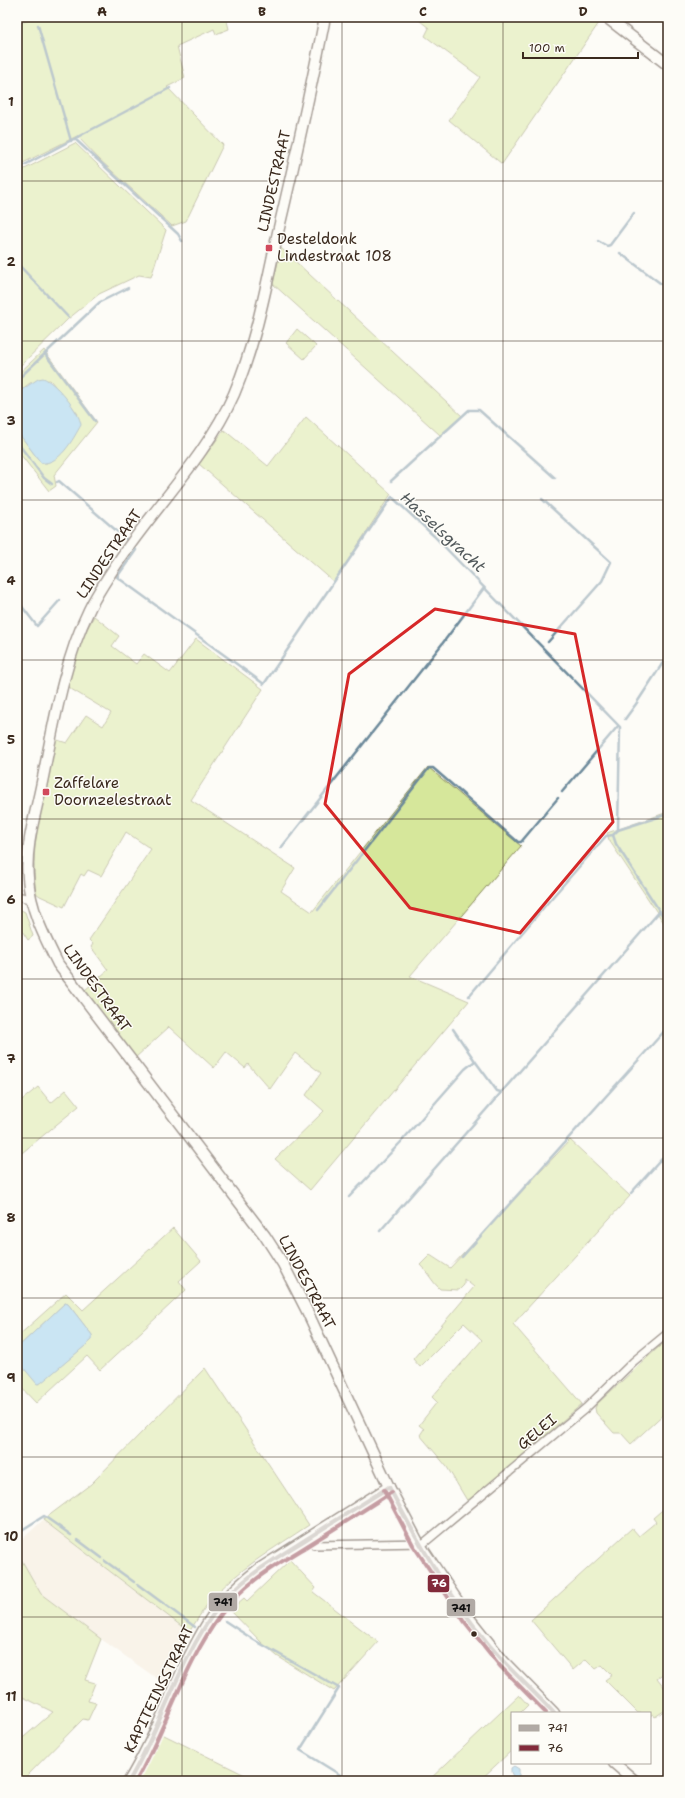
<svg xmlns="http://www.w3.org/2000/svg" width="685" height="1798" viewBox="0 0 685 1798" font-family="'Shantell Sans',sans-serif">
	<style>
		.built { fill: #f3e9d8 }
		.green { fill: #d6e79b; stroke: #88885c }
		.water { fill: #8cc9ed; stroke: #6c899a }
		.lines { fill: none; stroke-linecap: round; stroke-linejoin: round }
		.stream { stroke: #6c899a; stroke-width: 2.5 }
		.street-casing { stroke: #3b2a1e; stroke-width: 10 }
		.secondary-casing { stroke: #3b2a1e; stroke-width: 13 }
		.street { stroke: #fdfcf7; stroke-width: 7 }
		.secondary { stroke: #fdfcf7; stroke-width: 10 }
		.bus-1-casing { stroke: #fdfcf7; stroke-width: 7 }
		.bus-2-casing { stroke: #fdfcf7; stroke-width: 7 }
		.bus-1 { stroke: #b1aaa5; stroke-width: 4 }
		.bus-2 { stroke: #822a3a; stroke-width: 4 }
		.marked { fill: none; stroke: #d62828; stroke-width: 3; stroke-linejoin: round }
		.grid { fill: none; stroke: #3b2a1e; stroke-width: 1; stroke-opacity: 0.55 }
		.poi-dot { fill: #d1495b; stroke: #fdfcf7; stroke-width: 1.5 }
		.bus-dot { fill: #3b2a1e; stroke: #fdfcf7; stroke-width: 1.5 }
		.labels { text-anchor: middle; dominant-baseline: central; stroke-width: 3; stroke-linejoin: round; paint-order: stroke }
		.street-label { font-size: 15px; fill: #3b2a1e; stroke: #fdfcf7 }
		.poi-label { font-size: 15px; fill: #3b2a1e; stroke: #fdfcf7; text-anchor: start }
		.water-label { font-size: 16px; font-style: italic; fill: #535a5c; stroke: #fdfcf7 }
		.line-badge { stroke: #fdfcf7; stroke-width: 1.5 }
		.badge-label { font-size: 11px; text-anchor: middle; font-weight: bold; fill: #fff }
		.pale-badge-label { font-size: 11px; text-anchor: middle; font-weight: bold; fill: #111 }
		.neatline { fill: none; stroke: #3b2a1e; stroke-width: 1.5 }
		.grid-label { font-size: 13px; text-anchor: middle; font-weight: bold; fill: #3b2a1e }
	</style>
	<rect width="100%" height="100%" fill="#fdfcf7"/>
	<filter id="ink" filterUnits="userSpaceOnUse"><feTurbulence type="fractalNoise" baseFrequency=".025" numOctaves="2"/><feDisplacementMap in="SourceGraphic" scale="8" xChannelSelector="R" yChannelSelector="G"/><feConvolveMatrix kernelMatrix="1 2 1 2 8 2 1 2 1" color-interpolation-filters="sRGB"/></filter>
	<g filter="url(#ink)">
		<polygon class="built" points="43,1520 189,1632 166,1685 101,1639 41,1594 17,1552 17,1544"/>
		<g class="green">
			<polygon points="39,17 226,17 229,29 216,34 214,29 177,46 185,78 167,87 223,145 186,221 172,226 100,160 77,136 17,166 17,24"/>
			<polygon points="415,17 597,17 601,20 502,164 449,120 480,77 425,36 429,28"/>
			<polygon points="75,143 166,230 151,277 139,275 99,294 68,319 17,369 17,173"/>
			<polygon points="281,248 462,416 440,435 273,284"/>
			<polygon points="297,329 316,346 304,359 286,343"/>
			<polygon points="44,350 97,422 54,475 56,486 49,491 17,450 17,431 41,463 47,463 78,414 50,380 30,383 17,393 17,375"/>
			<polygon points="306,417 391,494 334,582 199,464 224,430 268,466"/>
			<path d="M94 616 119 636 112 646 136 664 144 654 170 673 196 639 263 689 191 800 295 868 281 891 312 912 428 767 521 846 410 976 469 1001 310 1190 275 1159 324 1111 306 1095 321 1073 295 1053 270 1089 248 1064 245 1068 226 1052 214 1068 169 1027 135 1058 85 990 108 970 91 947 93 944 89 940 151 849 126 832 101 876 88 870 84 876 81 874 64 907 40 896 36 893C29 841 44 789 54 739L67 743 86 715 103 726 111 713 66 686 84 635Z"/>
			<polygon points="668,812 668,929 609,840 607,833"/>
			<polygon points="17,908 25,912 33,936 28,940 17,923"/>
			<polygon points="38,1087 51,1103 66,1090 79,1106 17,1157 17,1104"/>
			<path d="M570 1140 630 1196 513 1324 582 1404 468 1502 447 1467 420 1435 424 1429 419 1425 437 1402 432 1397 482 1340 464 1323 420 1367 413 1359 474 1287 464 1279V1285L459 1290 440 1289C432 1282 428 1272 420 1265L430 1255 450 1268Z"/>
			<polygon points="173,1228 201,1261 179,1281 186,1290 100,1370 87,1356 36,1403 17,1383 17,1360 37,1383 39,1384 92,1340 92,1335 68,1304 65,1303 17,1348 17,1337 66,1293 83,1310"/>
			<polygon points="664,1344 668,1346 668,1410 631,1444 621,1433 614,1433 596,1413 595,1408 597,1404 661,1345"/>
			<path d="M205 1368 309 1525C276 1547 235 1571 209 1602 202 1611 196 1622 189 1632L43 1520 91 1484Z"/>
			<polygon points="668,1505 667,1572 668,1670 657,1678 668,1692 668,1708 655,1717 653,1714 650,1716 650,1713 638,1713 605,1680 612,1675 602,1665 596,1669 586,1659 573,1670 531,1620 632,1528 639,1536 656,1522 653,1518"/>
			<polygon points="17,1552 41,1594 101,1639 85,1680 95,1683 88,1701 96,1703 88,1720 83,1719 22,1781 17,1781 17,1743 53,1712 17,1694"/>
			<polygon points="290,1560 316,1588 313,1592 378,1642 334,1691 277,1656 262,1643 230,1610 244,1598 247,1601"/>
			<polygon points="519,1695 528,1705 520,1713 512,1713 512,1750 479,1781 428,1781"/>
			<polygon points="162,1734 257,1781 138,1781"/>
		</g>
		<g class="water">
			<path d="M43 378C55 382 80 412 81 425 73 439 60 465 41 463L17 431V393L38 379Z"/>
			<polygon points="65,1303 68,1304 92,1335 92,1340 41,1383 37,1384 17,1360 17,1348"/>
			<polygon points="514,1766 519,1769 519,1781 515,1781 511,1772 511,1768"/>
		</g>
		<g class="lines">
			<g class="stream">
				<polyline points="38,25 71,141"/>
				<polyline points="75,139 178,234 182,241"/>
				<polyline points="17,169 170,88"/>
				<polyline points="598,241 607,246 610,245 634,213"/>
				<polyline points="620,253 668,289"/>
				<polyline points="17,263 68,317"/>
				<polyline points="45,354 95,421"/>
				<polyline points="17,380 100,302 128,288"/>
				<polyline points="17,442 44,478 52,484"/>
				<polyline points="391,481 469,410 479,410 555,478"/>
				<polyline points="57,482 59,481 126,539"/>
				<polyline points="542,499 611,562 602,581 548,642"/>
				<polyline points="135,548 136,550 117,577 264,684 392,497 434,536 620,727 618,830 613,835 616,844 668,924"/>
				<polyline points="17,600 37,626 60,600"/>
				<polyline points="625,719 636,704 668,655"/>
				<polyline points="562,792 618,726"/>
				<polyline points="618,830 668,814"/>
				<polyline points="281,848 442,644 484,588"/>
				<polyline points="318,910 429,768 433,768 518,842 521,842 558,798"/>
				<polyline points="469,996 549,901 606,836 613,835"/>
				<polyline points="453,1029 475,1061"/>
				<polyline points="631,1193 668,1152"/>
				<polyline points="349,1197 400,1143 465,1069 475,1061 497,1091 501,1092"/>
				<polyline points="380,1231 660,911"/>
				<polyline points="462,1257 668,1027"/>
				<polyline points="17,1533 44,1516 71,1535"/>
				<polyline points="78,1540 102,1558"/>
				<polyline points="105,1561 134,1582"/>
				<polyline points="137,1584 195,1627"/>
				<polyline points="225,1621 254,1640 339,1688 300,1750 350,1781"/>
			</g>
			<g class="street-casing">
				<g id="street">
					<polyline points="17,896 30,899"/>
					<polyline points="309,1537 314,1545 424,1543 586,1408 634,1361 668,1333"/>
				</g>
			</g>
			<g class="secondary-casing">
				<g id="secondary">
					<path d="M325 17C311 89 295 160 278 232 266 287 256 342 234 394 206 457 156 505 118 562 108 577 97 593 89 610 63 663 53 729 41 787 35 816 25 847 28 878 30 909 44 936 58 964L265 1236 283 1264 307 1311 389 1487 418 1542 469 1618 504 1662 554 1713"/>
					<polyline points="606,17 668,65"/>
					<polyline points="614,1763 635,1781"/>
					<path d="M129 1781C153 1742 169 1698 189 1657 199 1638 209 1618 223 1602 234 1590 246 1579 259 1569L389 1487"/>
				</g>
			</g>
			<use href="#street" class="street"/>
			<use href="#secondary" class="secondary"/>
			<g class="bus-1-casing">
				<g id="bus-1">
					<path d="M389 1487C421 1548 458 1612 505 1663 521 1680 538 1696 554 1713"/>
					<path d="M129 1781C161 1727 180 1658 217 1609 240 1579 273 1560 305 1540 333 1522 361 1505 389 1487"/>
				</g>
			</g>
			<g class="bus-2-casing">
				<g id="bus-2">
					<polyline points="384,1490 413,1545 464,1621 500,1666 546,1713"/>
					<path d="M136 1781C167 1727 184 1663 222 1613 244 1583 276 1565 307 1546 336 1528 364 1510 392 1492"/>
				</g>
			</g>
			<use href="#bus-1" class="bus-1"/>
			<use href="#bus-2" class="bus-2"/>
		</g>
	</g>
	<path d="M0 0H685V1798H0ZM435 609 575 634 613 822 520 933 410 908 325 804 349 674Z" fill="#fdfcf7" fill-opacity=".55" fill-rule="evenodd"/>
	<path class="marked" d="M435 609 575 634 613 822 520 933 410 908 325 804 349 674Z"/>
	<path class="grid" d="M182 17V1781M342 17V1781M503 17V1781M17 181H668M17 341H668M17 500H668M17 660H668M17 819H668M17 979H668M17 1138H668M17 1298H668M17 1457H668M17 1617H668"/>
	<g class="poi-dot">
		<rect x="265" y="244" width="8" height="8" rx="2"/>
		<rect x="42" y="788" width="8" height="8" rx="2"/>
	</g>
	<circle class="bus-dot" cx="474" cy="1634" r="3.5"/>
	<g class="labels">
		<g class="street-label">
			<text transform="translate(274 181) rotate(-77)">LINDESTRAAT</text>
			<text transform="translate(109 554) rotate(-56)">LINDESTRAAT</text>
			<text transform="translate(97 988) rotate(54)">LINDESTRAAT</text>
			<text transform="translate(307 1282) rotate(62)">LINDESTRAAT</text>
			<text transform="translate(537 1432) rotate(-40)">GELEI</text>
			<text transform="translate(159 1689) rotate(-64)">KAPITEINSSTRAAT</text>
		</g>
		<g class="poi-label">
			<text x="277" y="239">Desteldonk<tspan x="277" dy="17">Lindestraat 108</tspan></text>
			<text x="54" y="783">Zaffelare<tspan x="54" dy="17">Doornzelestraat</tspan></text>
		</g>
		<g class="water-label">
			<text transform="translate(443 532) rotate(43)">Hasselsgracht</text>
		</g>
	</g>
	<g class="line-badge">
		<rect x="427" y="1574" width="23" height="19" rx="4" fill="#822a3a"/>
		<rect x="208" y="1592" width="30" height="20" rx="4" fill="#b1aaa5"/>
		<rect x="446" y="1598" width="30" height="19" rx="4" fill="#b1aaa5"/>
	</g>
	<g class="badge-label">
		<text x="439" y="1587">76</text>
	</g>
	<g class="pale-badge-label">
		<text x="223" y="1606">741</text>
		<text x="461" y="1612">741</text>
	</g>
	<rect width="685" height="1798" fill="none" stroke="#fdfcf7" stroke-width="44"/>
	<rect x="511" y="1712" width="140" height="52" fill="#fdfcf7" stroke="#afa8a0"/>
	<rect x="519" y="1725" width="20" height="6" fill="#b1aaa5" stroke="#afa8a0"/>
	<text x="547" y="1732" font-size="12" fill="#3b2a1e">741</text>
	<rect x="519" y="1745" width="20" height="6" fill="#822a3a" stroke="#afa8a0"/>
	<text x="547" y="1752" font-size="12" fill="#3b2a1e">76</text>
	<path d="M523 52v6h115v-6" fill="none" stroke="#3b2a1e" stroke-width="2"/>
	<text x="529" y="52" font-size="12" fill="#3b2a1e" stroke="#fdfcf7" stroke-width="3" paint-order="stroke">100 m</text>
	<rect x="22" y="22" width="641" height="1754" class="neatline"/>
	<g class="grid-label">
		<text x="102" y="16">A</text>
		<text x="262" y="16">B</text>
		<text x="423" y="16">C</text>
		<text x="583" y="16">D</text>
		<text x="11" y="106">1</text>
		<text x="11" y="266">2</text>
		<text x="11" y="425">3</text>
		<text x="11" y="585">4</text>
		<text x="11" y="744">5</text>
		<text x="11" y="904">6</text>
		<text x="11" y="1063">7</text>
		<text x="11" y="1222">8</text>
		<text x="11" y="1382">9</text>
		<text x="11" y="1541">10</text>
		<text x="11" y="1701">11</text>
	</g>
</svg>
